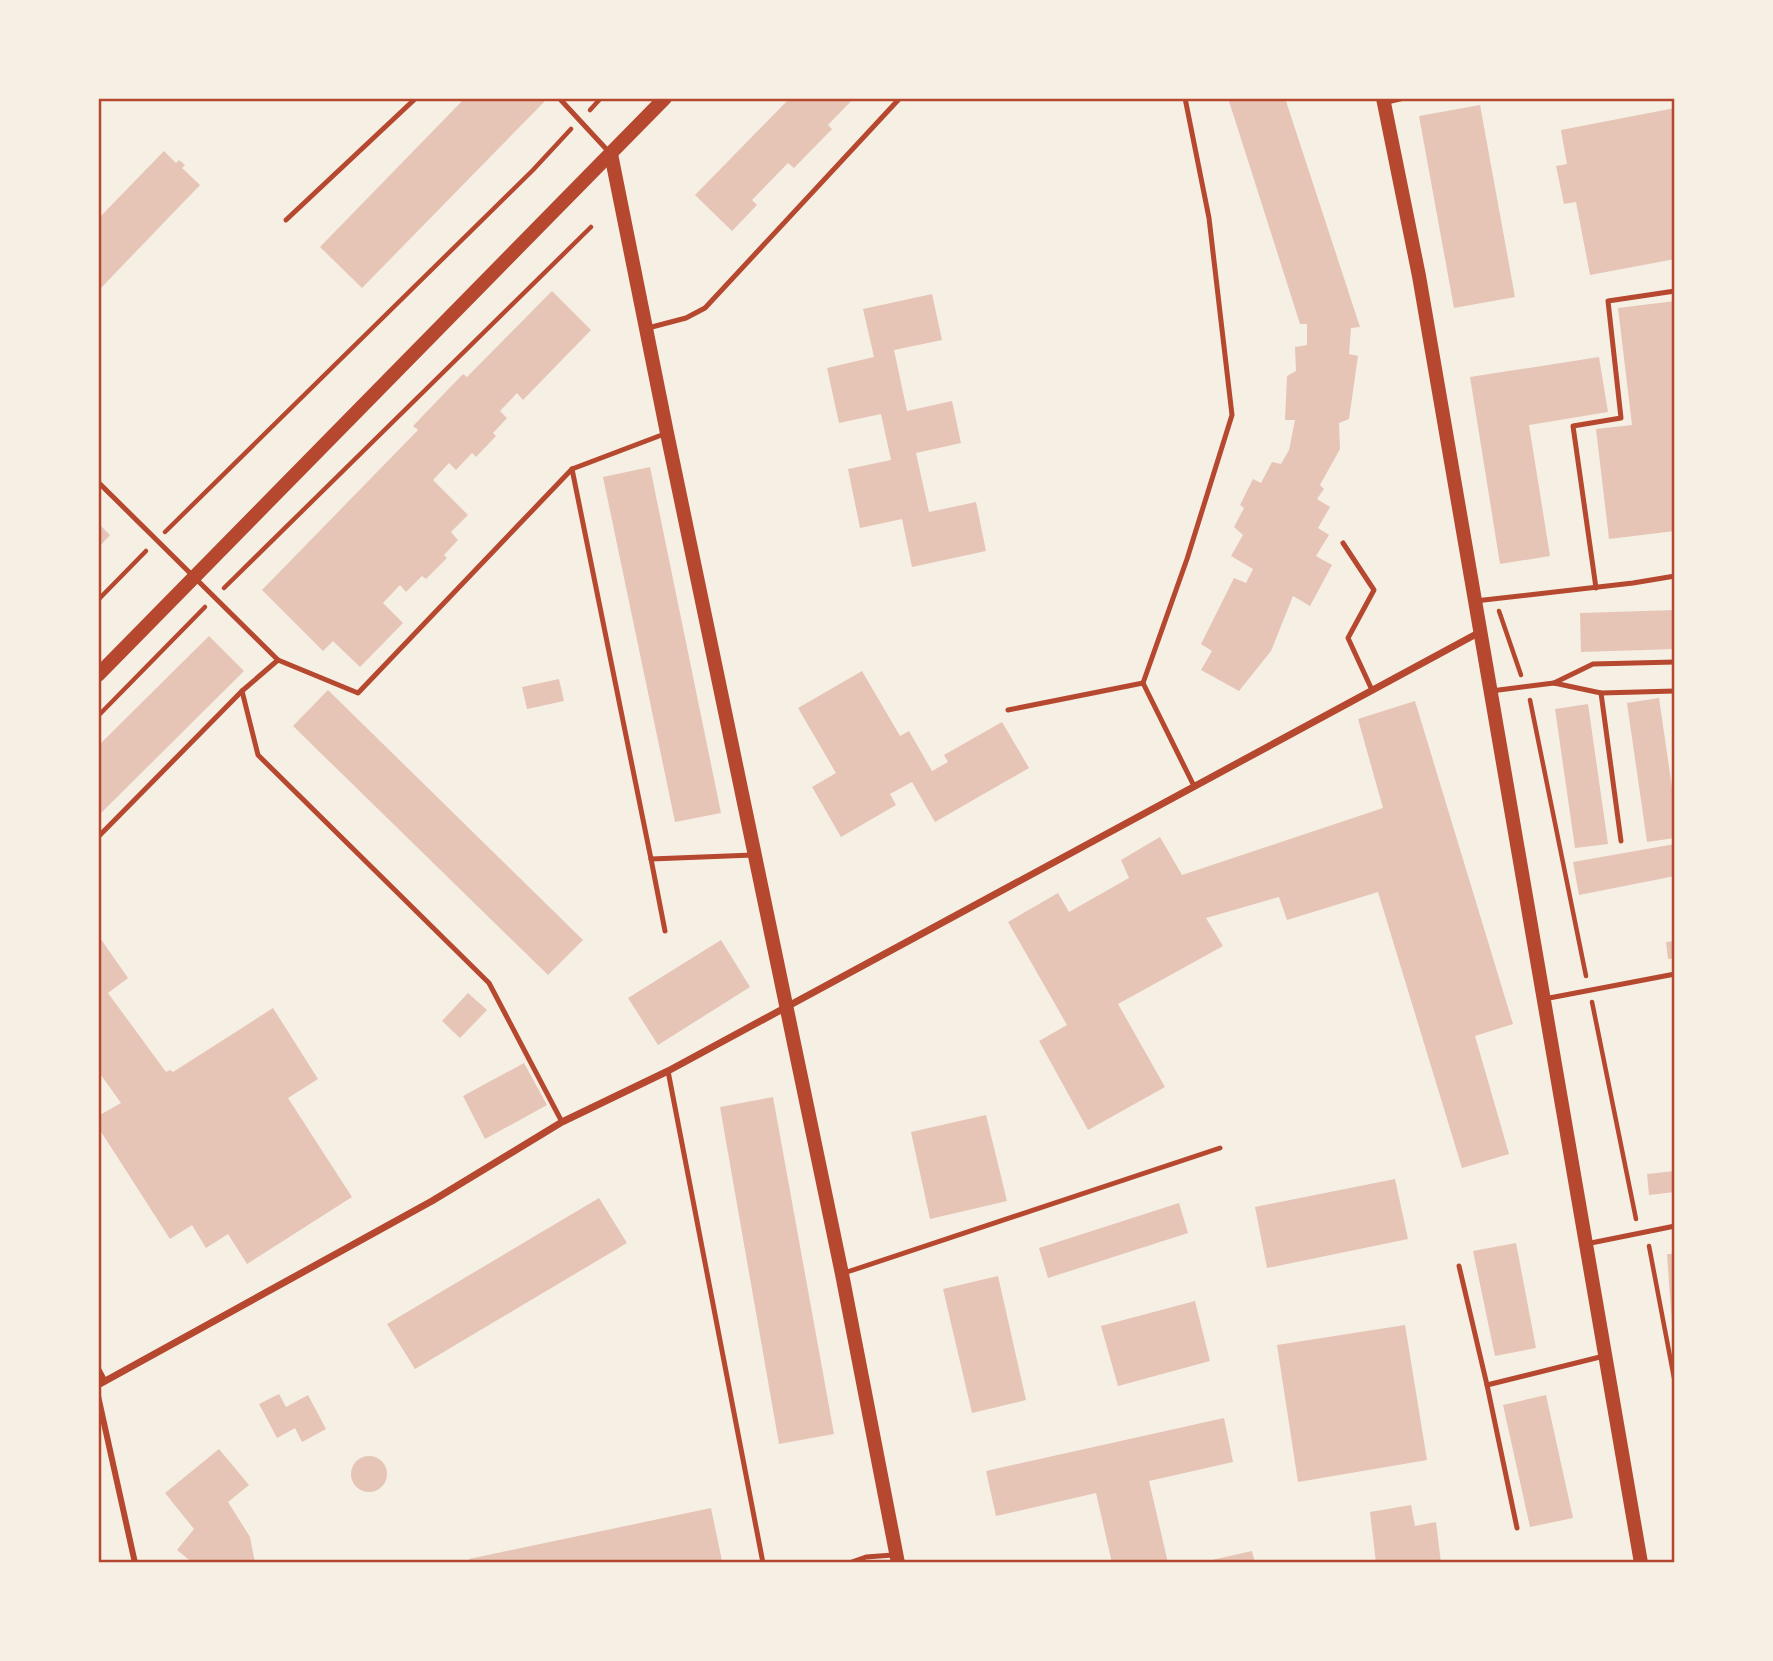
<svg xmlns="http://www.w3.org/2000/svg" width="1773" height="1661" viewBox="0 0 1773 1661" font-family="'Alegreya Sans',sans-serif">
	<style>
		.building { fill: #e6c5b7 }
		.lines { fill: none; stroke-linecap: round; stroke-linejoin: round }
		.path { stroke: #b5482f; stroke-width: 4.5 }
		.service { stroke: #b5482f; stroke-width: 5 }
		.pedestrian { stroke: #b5482f; stroke-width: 6 }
		.minor { stroke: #b5482f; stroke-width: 7 }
		.secondary { stroke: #b5482f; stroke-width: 14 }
		.neatline { fill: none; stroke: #b5482f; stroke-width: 2.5 }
	</style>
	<rect width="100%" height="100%" fill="#f6efe4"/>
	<g class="building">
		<polygon points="465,98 548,98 362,288 320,247"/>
		<polygon points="790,98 854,98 828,125 832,129 794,168 788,163 752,200 757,205 732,231 695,195"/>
		<polygon points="1228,98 1285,98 1360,327 1351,328 1349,354 1358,356 1349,419 1339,423 1340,449 1320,485 1324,489 1317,499 1330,507 1318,528 1329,535 1316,556 1332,565 1310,606 1293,596 1271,651 1239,691 1201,670 1212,651 1201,644 1234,578 1246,583 1253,569 1231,556 1243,535 1234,527 1244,508 1240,505 1253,479 1261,483 1272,462 1281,464 1289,450 1295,420 1285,420 1287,376 1296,371 1295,347 1307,345 1307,324 1300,324"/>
		<polygon points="1480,105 1515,297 1454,308 1419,116"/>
		<polygon points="1675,108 1675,259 1590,275 1576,202 1564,204 1556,166 1567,164 1561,130"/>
		<polygon points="164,151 176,163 179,160 185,165 182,168 200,185 98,291 98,219"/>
		<polygon points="552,291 591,330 523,400 517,393 500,411 507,418 493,433 496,436 476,457 472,453 456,470 449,463 433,480 468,515 451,532 458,540 444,555 447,558 426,579 422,576 406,592 400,585 383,603 403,623 360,667 333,641 323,651 262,590 418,430 413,426 463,374 467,377"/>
		<polygon points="932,294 942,340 894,350 907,411 952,401 961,443 916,453 929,512 976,502 986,551 912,567 902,519 860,528 848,469 891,460 881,414 839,423 827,368 874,357 863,309"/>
		<polygon points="1675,301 1675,531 1609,539 1596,429 1632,425 1618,308"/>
		<polygon points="1599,357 1608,412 1529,425 1550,556 1500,564 1470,377"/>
		<polygon points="650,467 721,813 675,822 603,477"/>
		<polygon points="98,523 110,535 98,548"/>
		<polygon points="1675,610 1675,649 1581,652 1580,613"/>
		<polygon points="209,636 244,671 98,816 98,746"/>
		<polygon points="862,671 900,736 909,731 932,771 948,762 944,755 1002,722 1029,768 935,822 912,782 890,794 896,805 841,837 812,787 836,773 798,708"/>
		<polygon points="559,679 564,701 527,709 522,687"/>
		<polygon points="328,690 583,940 548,975 293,726"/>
		<polygon points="1659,698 1675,808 1675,838 1647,842 1627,703"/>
		<polygon points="1415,701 1513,1024 1475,1036 1509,1154 1462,1168 1378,892 1287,920 1279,897 1206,918 1223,946 1118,1004 1165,1087 1088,1130 1039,1041 1067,1025 1008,922 1058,893 1069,912 1129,878 1121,860 1160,837 1182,875 1383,808 1358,719"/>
		<polygon points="1588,704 1608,844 1575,848 1555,709"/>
		<polygon points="1675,844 1675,876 1579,895 1573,862"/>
		<polygon points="98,935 128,978 108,993 166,1072 170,1070 173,1072 273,1008 318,1079 288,1098 352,1197 247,1264 228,1234 206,1248 192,1225 170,1239 98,1127 98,1116 121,1103 98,1071"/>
		<polygon points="721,940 750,987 658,1045 628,998"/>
		<polygon points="1675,941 1675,958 1668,959 1666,942"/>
		<polygon points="468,993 487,1010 460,1038 442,1021"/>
		<polygon points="524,1063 547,1105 485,1139 463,1096"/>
		<polygon points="773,1097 834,1434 779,1444 720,1107"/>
		<polygon points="986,1115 1007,1201 930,1219 911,1132"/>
		<polygon points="1675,1171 1675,1192 1649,1195 1647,1174"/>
		<polygon points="1395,1179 1408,1239 1267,1268 1255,1207"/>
		<polygon points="599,1198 627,1243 415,1369 387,1324"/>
		<polygon points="1179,1203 1188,1233 1048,1278 1039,1248"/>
		<polygon points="1516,1243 1536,1348 1495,1356 1473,1251"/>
		<polygon points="1667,1254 1675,1254 1675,1339 1673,1339"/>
		<polygon points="998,1276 1026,1400 972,1413 943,1289"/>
		<polygon points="1195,1301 1210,1361 1118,1386 1101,1326"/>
		<polygon points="1405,1325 1427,1460 1298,1482 1277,1345"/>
		<polygon points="279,1394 286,1407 308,1395 326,1429 302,1442 295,1428 277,1438 259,1404"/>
		<polygon points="1546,1395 1573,1518 1530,1527 1503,1405"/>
		<polygon points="1224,1418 1233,1462 1149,1481 1168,1563 1112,1563 1096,1493 996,1516 986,1471"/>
		<polygon points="219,1449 249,1485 228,1502 250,1537 255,1563 193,1563 177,1550 194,1529 165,1493"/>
		<circle cx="369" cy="1474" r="18"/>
		<polygon points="1411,1505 1415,1526 1436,1522 1441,1563 1376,1563 1370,1512"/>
		<polygon points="711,1508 722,1561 710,1563 470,1563 469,1559"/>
		<polygon points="1252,1551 1255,1563 1204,1563 1203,1562"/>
	</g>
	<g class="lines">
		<g class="path">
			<polyline points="590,110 601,98"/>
			<polyline points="165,532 533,170 571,129"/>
			<polyline points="224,588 591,227"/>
			<polyline points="98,600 146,551"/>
			<polyline points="1499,611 1521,675"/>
			<polyline points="1530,700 1586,976"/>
			<polyline points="98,716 205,607"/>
			<polyline points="1592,1002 1636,1219"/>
			<polyline points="1649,1246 1675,1383"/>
		</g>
		<g class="service">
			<polyline points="559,98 609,152"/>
			<polyline points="1185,98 1209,218 1232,415 1187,559 1143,683 1194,786"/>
			<polyline points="1387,102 1404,98"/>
			<polyline points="286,220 416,98"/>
			<polyline points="648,328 686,318 705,308 900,98"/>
			<polyline points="572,469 667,433"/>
			<polyline points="98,482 278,660 242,691 98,837"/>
			<polyline points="1343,543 1374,590 1348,638 1372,690"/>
			<polyline points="1596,588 1573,426 1621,418 1608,301 1675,291"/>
			<polyline points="1475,601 1633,583 1675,576"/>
			<polyline points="278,660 358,693 572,469 651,859 753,855"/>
			<polyline points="1554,683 1593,664 1675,662"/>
			<polyline points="242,691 258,755 489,983 562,1122"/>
			<polyline points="1491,691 1554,683 1601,693 1675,691"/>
			<polyline points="1601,693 1621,841"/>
			<polyline points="1008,710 1143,683"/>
			<polyline points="651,859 665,931"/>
			<polyline points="1544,999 1675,974"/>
			<polyline points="668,1071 763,1563"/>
			<polyline points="1586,1244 1675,1226"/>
			<polyline points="1459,1266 1487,1385 1604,1356"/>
			<polyline points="844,1273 1220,1148"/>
			<polyline points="1487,1385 1517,1528"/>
			<polyline points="849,1563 866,1557 893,1555"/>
		</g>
		<polyline class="pedestrian" points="98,1396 135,1563"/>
		<g class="minor">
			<polyline points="98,1370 104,1381"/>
			<polyline points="98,1385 432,1201 562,1122 668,1071 1480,632"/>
		</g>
		<g class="secondary">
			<polyline points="1383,98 1419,276 1641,1563"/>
			<polyline points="611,154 667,433 842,1274 898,1563"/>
			<polyline points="98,675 665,98"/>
		</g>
	</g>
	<rect width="1773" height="1661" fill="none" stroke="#f6efe4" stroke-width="200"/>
	<rect x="100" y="100" width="1573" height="1461" class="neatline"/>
</svg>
